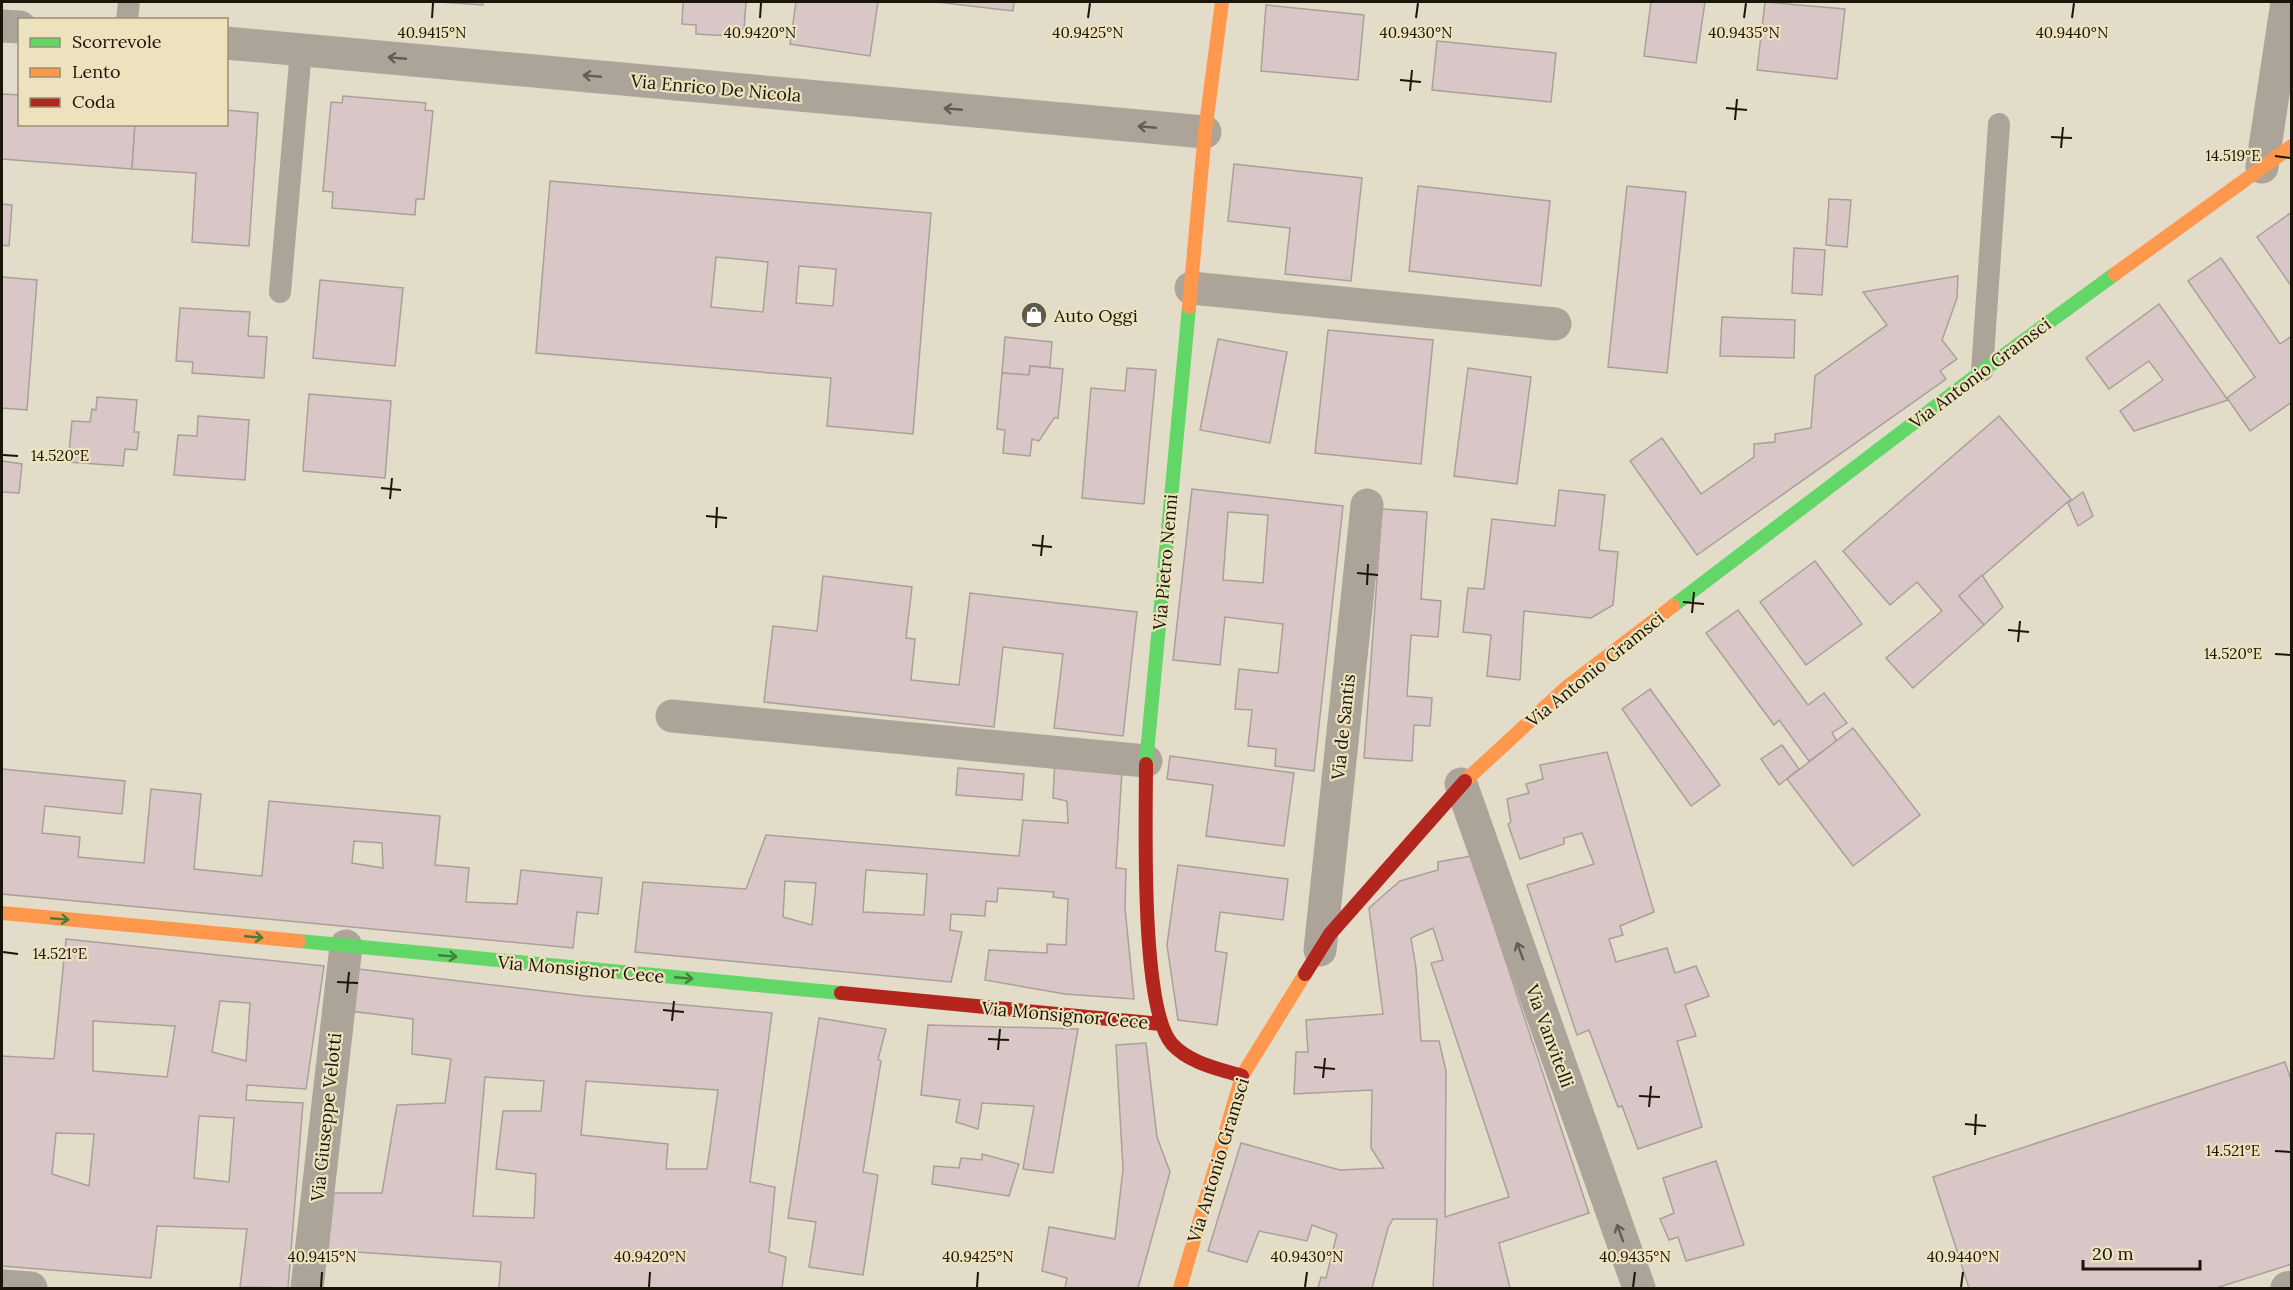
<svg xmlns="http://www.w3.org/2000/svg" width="2293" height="1290" viewBox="0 0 2293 1290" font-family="Lora,serif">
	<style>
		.building { fill: #d9c7c7; stroke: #a9a09a; stroke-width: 1.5; fill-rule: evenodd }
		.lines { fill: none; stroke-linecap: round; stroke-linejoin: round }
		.lane { stroke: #ada499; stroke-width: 22 }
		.street { stroke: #ada499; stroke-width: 33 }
		.fast { stroke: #63d668; stroke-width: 14 }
		.slow { stroke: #ff974d; stroke-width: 14 }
		.jam { stroke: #b3261e; stroke-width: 14 }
		.oneway { stroke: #635c50 }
		.oneway2 { stroke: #427f3d }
		.ticks { fill: none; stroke: #191508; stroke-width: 2 }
		.labels { text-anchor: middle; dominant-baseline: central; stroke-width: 4.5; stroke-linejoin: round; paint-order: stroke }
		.street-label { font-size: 18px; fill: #191508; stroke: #ede2bd }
		.poi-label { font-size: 18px; fill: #191508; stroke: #ede2bd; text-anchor: start }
		.ticks-label { font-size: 15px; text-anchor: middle; fill: #191508; stroke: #ede2bd; stroke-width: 4.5; stroke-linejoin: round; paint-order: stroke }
	</style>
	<rect width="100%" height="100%" fill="#e2dcc8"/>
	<g class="building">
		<polygon points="439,2 483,2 483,5"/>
		<polygon points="683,2 746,2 744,29 730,28 730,36 696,34 696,25 682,24"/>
		<polygon points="796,2 878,2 870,56 790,44"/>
		<polygon points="936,2 1014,2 1013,11"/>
		<polygon points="1651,2 1705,2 1696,63 1644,56"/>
		<polygon points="1765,2 1845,9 1837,79 1757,70"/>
		<polygon points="1266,5 1364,15 1358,80 1261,71"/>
		<polygon points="1437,41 1556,53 1551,102 1432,90"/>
		<polygon points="2,94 20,95 20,124 135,124 132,169 2,159"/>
		<polygon points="343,96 426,103 425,110 433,111 424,199 416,199 415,215 332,208 333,192 323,191 331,102 342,103"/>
		<polygon points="226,110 258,113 249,246 192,242 196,173 132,169 135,124 226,124"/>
		<polygon points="1234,164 1362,178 1351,281 1285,274 1290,228 1228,221"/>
		<path d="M550 181 931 213 913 434 827 426 831 378 536 353ZM716 257 768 262 763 312 711 307ZM799 266 836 269 833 306 796 303Z"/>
		<polygon points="1418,186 1550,201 1541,286 1409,271"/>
		<polygon points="1627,186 1686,192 1667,373 1608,367"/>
		<polygon points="1829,199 1851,200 1847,247 1826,245"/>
		<polygon points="2,204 12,205 9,246 2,245"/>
		<polygon points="2292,212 2292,287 2257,237"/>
		<polygon points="1794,248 1825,250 1822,295 1792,293"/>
		<polygon points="2221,258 2280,344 2292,336 2292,402 2250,431 2227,398 2255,377 2188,281"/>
		<polygon points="1958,276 1957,298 1942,340 1957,359 1940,371 1946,379 1697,555 1630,461 1662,438 1701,494 1754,457 1754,444 1775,442 1775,434 1811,428 1815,376 1887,325 1863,292"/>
		<polygon points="2,277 37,280 27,410 2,408"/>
		<polygon points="320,280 403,288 395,366 313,358"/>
		<polygon points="2159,304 2228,400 2134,431 2120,411 2163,380 2149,361 2109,389 2086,358"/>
		<polygon points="180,308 250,312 248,336 267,337 264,378 192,373 193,362 176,361"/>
		<polygon points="1722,317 1795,320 1794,358 1720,356"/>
		<polygon points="1328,330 1433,340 1421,464 1315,453"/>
		<polygon points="1005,337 1052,342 1050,367 1030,366 1029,375 1002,373"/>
		<polygon points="1218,339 1287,352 1270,443 1200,430"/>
		<polygon points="1030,366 1063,369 1058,418 1054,418 1039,441 1032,439 1030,456 1003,453 1005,430 997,429 1002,373 1029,375"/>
		<polygon points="1127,368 1156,370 1144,504 1082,498 1091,388 1125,391"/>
		<polygon points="1468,368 1531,377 1517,484 1454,476"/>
		<polygon points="309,394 391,401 385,478 303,471"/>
		<polygon points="97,397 137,400 134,432 139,432 137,450 125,449 123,466 68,462 72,421 90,422 92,409 96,410"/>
		<polygon points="198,416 249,420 245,480 174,475 178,435 197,436"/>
		<polygon points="1999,416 2071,499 1959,596 1984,625 1913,688 1886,658 1942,611 1917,582 1890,605 1843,551"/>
		<polygon points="2,461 22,464 19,493 2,492"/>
		<path d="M1192 489 1343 506 1314 771 1275 766 1276 749 1248 746 1252 710 1235 709 1239 669 1278 673 1283 624 1225 617 1220 665 1173 660ZM1228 512 1268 515 1263 583 1223 580Z"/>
		<polygon points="1559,490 1605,495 1599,550 1618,552 1613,605 1591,618 1524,611 1520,680 1487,676 1491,635 1463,632 1468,588 1484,589 1492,519 1555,526"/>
		<polygon points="2083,492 2093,516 2078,526 2068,503"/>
		<polygon points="1382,509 1427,512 1421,599 1441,601 1438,637 1411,635 1407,696 1432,698 1430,726 1414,725 1412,761 1364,758"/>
		<polygon points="1815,561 1862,624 1806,665 1760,602"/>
		<polygon points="1982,575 2003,607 1984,625 1959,596"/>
		<polygon points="823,576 912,587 906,638 915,639 911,680 959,685 970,593 1137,612 1123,736 1054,728 1063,654 1003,647 994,727 764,702 773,626 817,631"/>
		<polygon points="1738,610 1808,705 1824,693 1847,723 1832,733 1837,741 1809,761 1779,720 1774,725 1706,633"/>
		<polygon points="1650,689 1720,785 1691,806 1622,709"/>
		<polygon points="1853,728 1920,815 1853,866 1787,779"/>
		<polygon points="1782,745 1799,769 1779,785 1761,759"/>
		<polygon points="1607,752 1654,912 1620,926 1623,935 1609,939 1616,962 1667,948 1675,973 1696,966 1709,996 1685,1005 1696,1036 1677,1041 1702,1127 1638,1149 1622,1106 1618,1107 1589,1030 1577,1035 1527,885 1594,864 1582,833 1564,838 1564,844 1520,859 1508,824 1511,822 1507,799 1529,793 1526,784 1543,779 1540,765"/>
		<polygon points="1170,756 1294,773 1284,846 1206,836 1213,785 1167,779"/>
		<path d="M1055 760 1122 770 1116 868 1126 869 1125 908 1134 999 1065 994 985 980 989 950 1047 953V944L1066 945 1068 899 1053 897 1054 892 998 888 997 902 986 901 985 916 951 914 950 930 962 932 951 982 635 952 643 882 746 889 766 835 1019 856 1023 820 1068 823 1067 801 1053 798ZM866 870 927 874 924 915 863 912ZM785 881 816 883 812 925 783 917Z"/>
		<polygon points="958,768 1024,774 1022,800 956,795"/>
		<path d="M2 769 125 781 122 814 45 806 42 833 80 837 78 857 144 863 151 789 201 794 194 869 262 876 269 801 440 816 435 865 469 868 466 902 517 904 521 870 602 878 598 914 577 912 573 948 2 894ZM354 841 382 843 383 868 352 863Z"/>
		<path d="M1471 856 1589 1213 1499 1243 1510 1288H1433L1437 1219H1393L1388 1228 1372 1288H1318L1321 1277 1326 1278 1337 1234 1312 1225 1307 1241 1259 1231 1247 1262 1208 1251 1241 1143 1340 1170 1384 1168 1371 1148 1372 1090 1294 1094 1296 1052H1308L1306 1020 1383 1014 1369 908 1400 881 1438 870V862ZM1433 928 1443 960 1431 963 1509 1197 1445 1217 1446 1071 1439 1041H1421L1416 968 1411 938Z"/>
		<polygon points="1178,865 1288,879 1283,920 1220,912 1215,951 1227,953 1217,1025 1178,1020 1167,945"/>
		<path d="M66 939 324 966 306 1089 247 1085 246 1100 303 1103 288 1288 240 1287 247 1229 157 1226 151 1278 2 1266V1056L54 1059ZM220 1001 250 1003 246 1061 212 1052ZM93 1021 175 1026 167 1077 93 1071ZM199 1116 234 1118 229 1182 194 1178ZM56 1133 94 1134 89 1186 52 1174Z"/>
		<path d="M358 969 585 996 772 1013 750 1182 775 1187 769 1252 786 1257 782 1288H499L501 1262 328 1250 334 1193H382L397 1105 445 1103 451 1059 412 1054 413 1019 350 1011ZM485 1077 544 1081 541 1111H503L496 1169 536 1174 534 1218 473 1216ZM586 1081 718 1090 707 1169H666L668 1144 581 1135Z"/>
		<polygon points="819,1018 886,1029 878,1059 881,1061 863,1172 878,1175 863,1275 809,1267 816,1222 788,1218"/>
		<polygon points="928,1025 1078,1029 1053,1173 1023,1169 1034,1106 982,1103 978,1129 956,1122 960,1100 921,1095"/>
		<polygon points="1146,1043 1157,1137 1170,1172 1138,1288 1065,1288 1067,1278 1042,1271 1049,1227 1115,1239 1123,1169 1116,1045"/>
		<polygon points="2285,1062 2292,1083 2292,1264 2216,1288 1969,1288 1933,1177"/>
		<polygon points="982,1154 1019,1164 1009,1196 932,1184 934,1166 959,1168 961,1158 982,1160"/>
		<polygon points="1716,1161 1744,1245 1686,1261 1678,1237 1669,1240 1660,1219 1674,1213 1663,1178"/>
	</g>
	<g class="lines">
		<g class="lane">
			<polyline points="127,20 129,2"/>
			<polyline points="280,292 301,50"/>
			<polyline points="1982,371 1999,124"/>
		</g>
		<g class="street">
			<polyline points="2,26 20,27"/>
			<polyline points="226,43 1205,132"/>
			<polyline points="2262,167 2287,2"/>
			<polyline points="1191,288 1555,324"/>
			<polyline points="672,716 1146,761"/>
			<polyline points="1461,784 1639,1288"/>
			<polyline points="1320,950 1367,505"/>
			<polyline points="2,1286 31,1288"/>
			<polyline points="307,1288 346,946"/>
			<polyline points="2287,1288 2292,1287"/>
		</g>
		<g class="fast">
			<polyline points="1673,606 1982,371 2115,274"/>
			<polyline points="1146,764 1189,307"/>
			<polyline points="299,941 841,993"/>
		</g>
		<g class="slow">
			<polyline points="2115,274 2292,146"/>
			<polyline points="1189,307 1205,132 1222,2"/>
			<polyline points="1465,781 1568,686 1673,606"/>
			<polyline points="2,913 299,941"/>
			<polyline points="1180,1288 1242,1076 1305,974"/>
		</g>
		<g class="jam">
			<path d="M1146 764C1146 817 1140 1008 1172 1044 1189 1063 1219 1069 1242 1076"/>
			<polyline points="1305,974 1330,934 1465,781"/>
			<polyline points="841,993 1161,1024"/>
		</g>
	</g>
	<defs><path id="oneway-shaft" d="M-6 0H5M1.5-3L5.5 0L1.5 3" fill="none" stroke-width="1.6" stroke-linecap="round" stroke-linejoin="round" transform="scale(1.5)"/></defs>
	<g class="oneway">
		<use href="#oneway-shaft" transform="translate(397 58) rotate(-175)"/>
		<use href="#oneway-shaft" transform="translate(592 76) rotate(-175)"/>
		<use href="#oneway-shaft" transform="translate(953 109) rotate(-175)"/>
		<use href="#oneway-shaft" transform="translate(1147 127) rotate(-175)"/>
		<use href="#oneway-shaft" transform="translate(1520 951) rotate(-110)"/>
		<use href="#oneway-shaft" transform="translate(1620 1233) rotate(-110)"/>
	</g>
	<g class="oneway2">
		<use href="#oneway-shaft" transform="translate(60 919) rotate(5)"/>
		<use href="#oneway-shaft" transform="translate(254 937) rotate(5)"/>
		<use href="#oneway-shaft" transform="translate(448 956) rotate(5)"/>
		<use href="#oneway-shaft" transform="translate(684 978) rotate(5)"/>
	</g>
	<path class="ticks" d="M432 18 433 3M760 18 761 3M1088 18 1090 3M1416 18 1418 3M1744 18 1746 3M2072 18 2074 3M1400 80 1421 82M1410 91 1412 70M1726 108 1747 110M1735 120 1737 99M2051 137 2072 138M2061 148 2063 127M2275 156 2290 158M3 455 18 456M381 488 401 490M390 499 392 478M706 516 727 518M716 528 717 507M1032 545 1052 547M1041 556 1043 535M1357 573 1378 575M1367 585 1368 564M1683 602 1704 604M1692 613 1694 592M2008 630 2029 632M2018 642 2020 621M2275 654 2290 655M3 952 18 954M337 982 358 983M347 993 349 972M663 1010 684 1012M672 1021 674 1001M988 1039 1009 1040M998 1050 1000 1029M1314 1067 1335 1069M1323 1078 1325 1058M1639 1096 1660 1097M1649 1107 1651 1086M1965 1124 1986 1126M1975 1135 1976 1114M2275 1151 2290 1152M321 1287 322 1272M649 1287 650 1272M977 1287 978 1272M1305 1287 1307 1272M1633 1287 1635 1272M1961 1287 1963 1272"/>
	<defs>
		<g id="shop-disc" transform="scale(1.35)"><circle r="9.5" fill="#5f5b4b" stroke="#ede2bd"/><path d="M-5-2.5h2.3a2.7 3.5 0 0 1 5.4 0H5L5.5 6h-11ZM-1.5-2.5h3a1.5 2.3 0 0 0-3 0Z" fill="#fff"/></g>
	</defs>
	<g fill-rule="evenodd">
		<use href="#shop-disc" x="1034" y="315"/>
	</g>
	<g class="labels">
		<g class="street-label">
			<text transform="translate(716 88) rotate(5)">Via Enrico De Nicola</text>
			<text transform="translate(1980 373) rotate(-37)">Via Antonio Gramsci</text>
			<text transform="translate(1165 562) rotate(-85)">Via Pietro Nenni</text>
			<text transform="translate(1595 669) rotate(-39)">Via Antonio Gramsci</text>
			<text transform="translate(1343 727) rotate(-84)">Via de Santis</text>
			<text transform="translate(581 969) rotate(5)">Via Monsignor Cece</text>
			<text transform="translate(1065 1015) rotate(5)">Via Monsignor Cece</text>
			<text transform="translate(1550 1036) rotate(70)">Via Vanvitelli</text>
			<text transform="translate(326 1117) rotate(-84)">Via Giuseppe Velotti</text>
			<text transform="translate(1218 1160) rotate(-73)">Via Antonio Gramsci</text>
		</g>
		<g class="poi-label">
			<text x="1054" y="315">Auto Oggi</text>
		</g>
	</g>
	<g class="ticks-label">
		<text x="432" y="38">40.9415°N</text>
		<text x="760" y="38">40.9420°N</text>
		<text x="1088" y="38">40.9425°N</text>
		<text x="1416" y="38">40.9430°N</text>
		<text x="1744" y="38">40.9435°N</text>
		<text x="2072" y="38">40.9440°N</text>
		<text x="2233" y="161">14.519°E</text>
		<text x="60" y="461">14.520°E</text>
		<text x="2233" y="659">14.520°E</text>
		<text x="60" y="959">14.521°E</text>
		<text x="2233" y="1156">14.521°E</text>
		<text x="322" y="1262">40.9415°N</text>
		<text x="650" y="1262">40.9420°N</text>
		<text x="978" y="1262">40.9425°N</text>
		<text x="1307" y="1262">40.9430°N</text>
		<text x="1635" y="1262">40.9435°N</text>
		<text x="1963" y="1262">40.9440°N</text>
	</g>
	<rect width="2293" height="1290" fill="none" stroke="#191508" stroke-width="6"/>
	<rect x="18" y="18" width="210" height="108" fill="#ede2bd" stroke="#989075" stroke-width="1.5"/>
	<rect x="30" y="38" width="30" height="9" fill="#63d668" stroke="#989075" stroke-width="1.5"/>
	<text x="72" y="48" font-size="18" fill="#191508">Scorrevole</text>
	<rect x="30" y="68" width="30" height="9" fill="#ff974d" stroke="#989075" stroke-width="1.5"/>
	<text x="72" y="78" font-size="18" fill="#191508">Lento</text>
	<rect x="30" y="98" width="30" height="9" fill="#b3261e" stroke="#989075" stroke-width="1.5"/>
	<text x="72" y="108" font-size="18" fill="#191508">Coda</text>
	<path d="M2083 1260v9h117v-9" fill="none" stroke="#191508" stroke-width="3"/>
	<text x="2092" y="1260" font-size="18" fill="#191508" stroke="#ede2bd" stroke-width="4.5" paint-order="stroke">20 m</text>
</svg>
